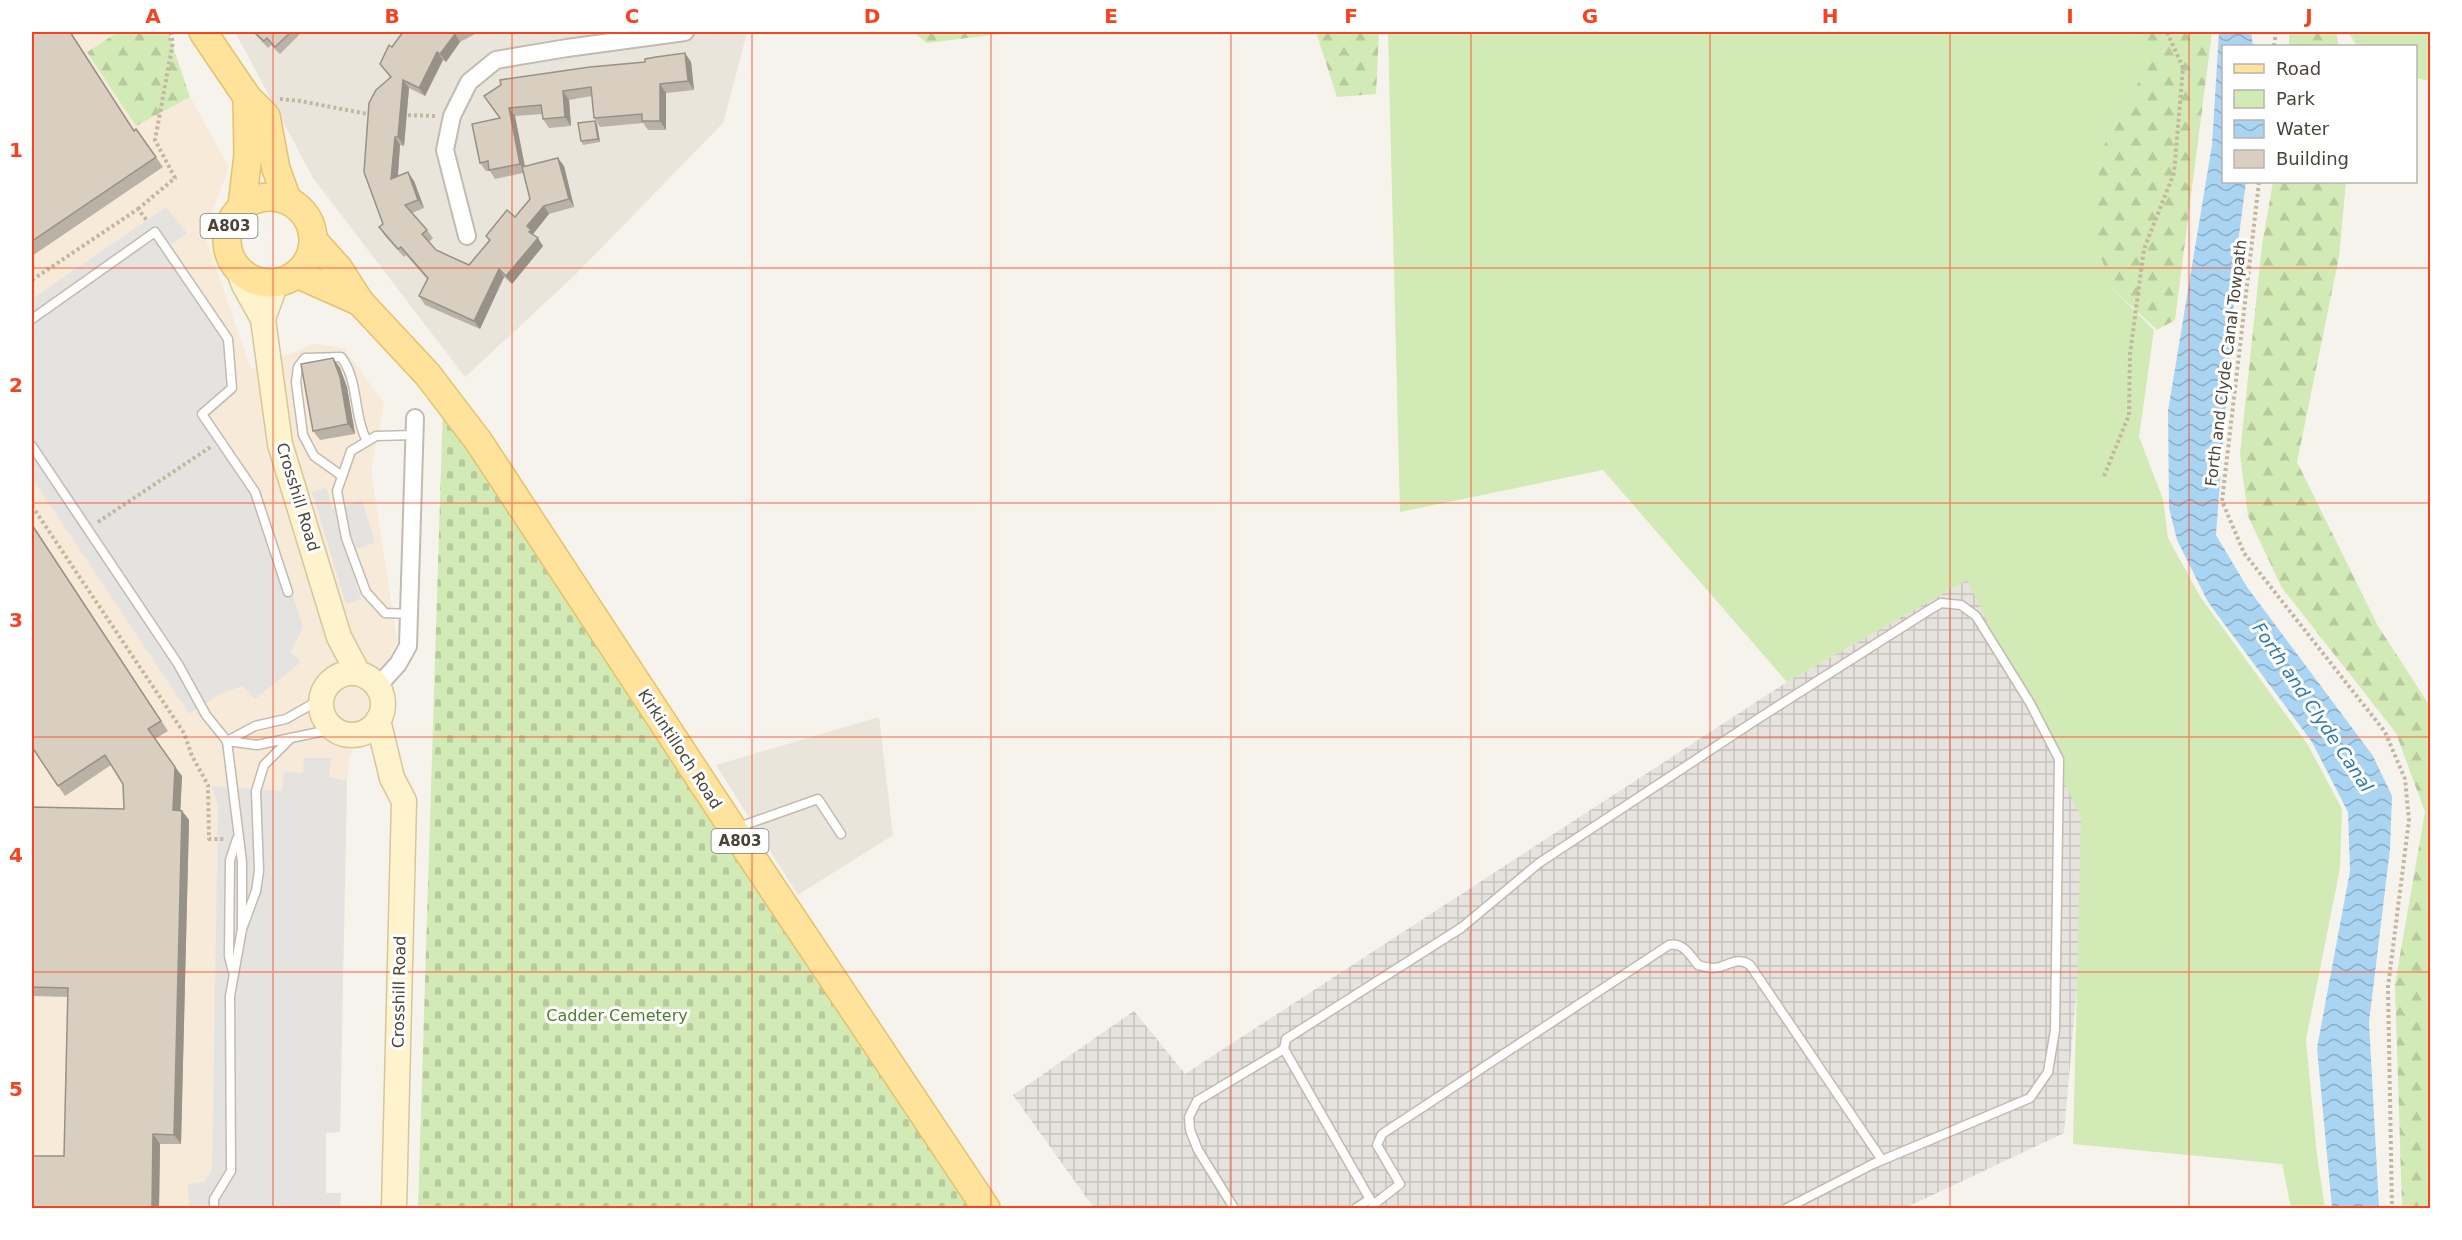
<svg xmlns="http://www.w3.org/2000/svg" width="2462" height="1240" viewBox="0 0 2462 1240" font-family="'DejaVu Sans',sans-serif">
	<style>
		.residential { fill: #eae5da }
		.commercial { fill: #f7ead8 }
		.industrial { fill: url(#industrial-grid) }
		.green { fill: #d2eab5 }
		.forest { fill: url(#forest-firs) }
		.cemetery { fill: url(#cemetery-stones) }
		.parking { fill: #e5e3e0 }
		.water { fill: url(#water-waves) }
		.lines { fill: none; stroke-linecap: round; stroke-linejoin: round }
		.service-casing { stroke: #c2bbae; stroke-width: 11 }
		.minor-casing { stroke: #c2bbae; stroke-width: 20 }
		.secondary-casing { stroke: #d6c79b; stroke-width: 27 }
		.primary-casing { stroke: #e6c16a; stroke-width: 30 }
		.path { stroke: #c4b79f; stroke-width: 4; stroke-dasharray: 3 3; stroke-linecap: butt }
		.service { stroke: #fff; stroke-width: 8 }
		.minor { stroke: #fff; stroke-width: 16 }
		.secondary { stroke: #fff3cd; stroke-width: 24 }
		.primary { stroke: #ffe39c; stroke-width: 27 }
		.wall { fill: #bab2a6 }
		.shaded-wall { fill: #979187 }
		.building { fill: #d8cfc1; stroke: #979187; stroke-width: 1.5 }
		.grid { fill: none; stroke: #fc3f1d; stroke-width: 1.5; stroke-opacity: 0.55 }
		.labels { text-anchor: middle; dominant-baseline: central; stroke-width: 6; stroke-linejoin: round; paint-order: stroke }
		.shield { fill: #fff; stroke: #817c74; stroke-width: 1.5 }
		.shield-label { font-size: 15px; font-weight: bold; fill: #4b4439 }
		.street-label { font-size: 16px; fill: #4b4439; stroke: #fff }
		.park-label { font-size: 16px; fill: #4a7f2a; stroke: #fff }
		.water-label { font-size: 18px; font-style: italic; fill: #2e7ab2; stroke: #fff }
		.neatline { fill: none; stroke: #fc3f1d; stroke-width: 2 }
		.grid-label { font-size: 20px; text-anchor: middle; font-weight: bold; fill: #fc3f1d }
	</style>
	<defs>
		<pattern id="industrial-grid" width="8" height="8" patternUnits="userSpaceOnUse" patternTransform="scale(1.5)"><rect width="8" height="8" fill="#e6e2dd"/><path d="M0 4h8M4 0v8" fill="none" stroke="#c7c3be"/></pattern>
		<pattern id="forest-firs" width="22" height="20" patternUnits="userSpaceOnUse" patternTransform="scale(1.5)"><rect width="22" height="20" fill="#d2eab5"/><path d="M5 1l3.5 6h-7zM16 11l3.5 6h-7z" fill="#b6ca9c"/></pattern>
		<pattern id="cemetery-stones" width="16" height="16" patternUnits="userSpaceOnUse" patternTransform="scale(1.5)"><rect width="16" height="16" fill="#d2eab5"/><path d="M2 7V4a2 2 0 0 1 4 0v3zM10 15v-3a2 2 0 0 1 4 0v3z" fill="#b6ca9c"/></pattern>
		<pattern id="water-waves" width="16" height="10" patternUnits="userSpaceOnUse" patternTransform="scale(1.5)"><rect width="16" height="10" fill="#a9d4f2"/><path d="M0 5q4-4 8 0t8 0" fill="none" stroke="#8caec5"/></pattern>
	</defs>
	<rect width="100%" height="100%" fill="#f6f3ec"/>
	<g class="residential">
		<polygon points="235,32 751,32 747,33 723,123 575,275 465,377 313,178"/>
		<polygon points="879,717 893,835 798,895 716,765"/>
	</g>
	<polygon class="commercial" points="32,32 118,32 87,52 136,126 190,97 229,167 204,234 251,369 314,344 344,348 384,403 371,471 397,640 350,757 347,781 340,1132 326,1133 326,1193 341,1193 340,1208 32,1208"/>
	<polygon class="industrial" points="1978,573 2094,793 2064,1133 1905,1208 1094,1208 1013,1095 1134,1011 1185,1074 1787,682"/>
	<g class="green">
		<polygon points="1388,32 2125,32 2149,63 2102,149 2112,288 2154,330 2139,437 2163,499 2168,538 2201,598 2308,745 2342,809 2340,868 2306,1040 2317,1155 2325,1208 2291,1208 2282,1164 2073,1144 2081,817 1967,580 1787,682 1603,470 1400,512"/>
		<polygon points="2348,32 2430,32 2430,81 2416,78 2416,46 2357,46"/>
	</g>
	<g class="forest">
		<polygon points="118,32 168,32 190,97 136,126 87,52"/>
		<polygon points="913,32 1005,32 1000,34 927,43"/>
		<polygon points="1316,32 1379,32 1376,94 1337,97"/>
		<polygon points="2125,32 2212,32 2175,320 2157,330 2112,288 2092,232 2102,149 2149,63"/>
		<polygon points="2289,32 2336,32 2339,46 2289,46"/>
		<polygon points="2273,182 2346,182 2339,257 2297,462 2378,626 2430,706 2430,1208 2402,1208 2395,984 2425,812 2396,733 2282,588 2248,516 2240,454 2262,245"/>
	</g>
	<polygon class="cemetery" points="443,404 978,1208 418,1208"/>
	<g class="parking">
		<polygon points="166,207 187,233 171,245 230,337 236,393 210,416 260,495 303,627 291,652 301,662 255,699 242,686 218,695 189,714 32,478 32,299"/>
		<polygon points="326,488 333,509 362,500 375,543 346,552 361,599 346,604 312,492"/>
		<polygon points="304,758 331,758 329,777 347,781 340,1132 326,1133 326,1193 341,1193 340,1208 189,1208 188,1184 204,1182 212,1170 218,807 212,786 282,791 284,771 303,773"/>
	</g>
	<polygon class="water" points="2219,32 2251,32 2253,46 2224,46 2224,182 2246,182 2239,235 2216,535 2247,587 2373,756 2392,796 2390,849 2369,1022 2379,1208 2332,1208 2317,1048 2350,871 2348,812 2312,742 2208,602 2177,540 2169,508 2168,411 2212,145"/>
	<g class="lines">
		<g class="service-casing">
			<g id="service">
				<polyline points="32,319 155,232 228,339 232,388 202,414 255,492 288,592"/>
				<polyline points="32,446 178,664 206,715 227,741 242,862 242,929"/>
				<path d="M342 476 314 456 303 435 296 382 298 367 305 358 341 357C359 380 353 415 367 441"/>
				<polyline points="410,614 385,613 366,592 346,538 337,491 351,451 376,436 415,435"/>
				<polyline points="227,741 257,745 334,729"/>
				<polyline points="227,741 255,726 286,719 321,699"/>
				<polyline points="736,828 818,799 841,834"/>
				<polyline points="233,972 229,956 230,860 237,839"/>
				<polyline points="1284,1049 1286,1039 1461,928 1539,863 1753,722 1926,612 1941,603 1961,605 1976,616 2030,703 2059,759 2055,1030 2048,1072 2030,1098 1873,1164 1787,1208"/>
				<path d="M1373 1205 1400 1184 1377 1145 1382 1134 1669 945C1683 942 1690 955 1698 965 1702 966 1708 968 1713 968 1726 968 1737 955 1750 965L1882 1160"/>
				<polyline points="214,1208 214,1199 231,1171 230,996 242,929 256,891 259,871 256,791 264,765 291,738"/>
				<polyline points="1234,1208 1198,1150 1190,1130 1189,1117 1197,1101 1284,1049 1375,1208"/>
				<polyline points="1356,1208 1370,1199"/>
			</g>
		</g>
		<g class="minor-casing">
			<g id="minor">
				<polyline points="467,236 445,150 452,116 469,82 496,60 567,48 685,32"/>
				<polyline points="378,686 398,664 408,646 415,418"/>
			</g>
		</g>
		<g class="secondary-casing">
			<g id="secondary">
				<polyline points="239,272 244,285 263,319 280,444 339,637 358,673"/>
				<polyline points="263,319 276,283"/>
				<circle cx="352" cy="704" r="31"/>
				<polyline points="378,720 392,778 404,801 394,1208"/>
			</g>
		</g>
		<g class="primary-casing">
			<g id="primary">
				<polyline points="203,32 247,97 266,116 276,169 287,199"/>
				<circle cx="270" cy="240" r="43"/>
				<polyline points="242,206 248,155 247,97"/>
				<polyline points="314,241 339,269 360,302 428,375 479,442 733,829 986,1208"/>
				<polyline points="297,274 360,302"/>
			</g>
		</g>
		<g class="path">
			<polyline points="2274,46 2276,32"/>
			<polyline points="280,99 300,101 373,115"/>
			<polyline points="402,115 436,116"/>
			<polyline points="2259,182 2222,501 2244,553 2385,732 2405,779 2409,820 2388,987 2392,1208"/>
			<polyline points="138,209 175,178 155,140 173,42 170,32"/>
			<polyline points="32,280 138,209 148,222"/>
			<polyline points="2104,476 2129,415 2130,354 2144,249 2174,173 2183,68 2167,32"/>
			<polyline points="32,506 184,733 192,756 208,785 209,839 225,839"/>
			<polyline points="98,522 212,446"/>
		</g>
		<use href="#service" class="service"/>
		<use href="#minor" class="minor"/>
		<use href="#secondary" class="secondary"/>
		<use href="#primary" class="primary"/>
	</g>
	<g class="wall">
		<polygon points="32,32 71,32 134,131 136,129 163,167 32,256"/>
		<polygon points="253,32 302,32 280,54 271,45 268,48"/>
		<polygon points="403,32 479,32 460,42 446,62 443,60 425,96 409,88 404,146 400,145 398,176 414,181 424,208 412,213 427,230 433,238 429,242 436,250 469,265 489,241 486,236 515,217 530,199 523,173 495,179 490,171 486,171 480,163 500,118 484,96 691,62 694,90 666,93 666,130 648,130 643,123 600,127 594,118 592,96 569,100 571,126 549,128 543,119 542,114 515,116 525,166 564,166 574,207 549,214 533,234 543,246 512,284 504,277 480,329 425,305 419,296 427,279 406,255 404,257 385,236 379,227 383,224 390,77 380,64"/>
		<polygon points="597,124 600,142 583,145 581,141"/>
		<polygon points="333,358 340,368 347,387 355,434 320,440 313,431"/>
		<polygon points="32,524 168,731 155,739 182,776 180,811 182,811 189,820 181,1144 160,1144 159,1209 32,1209 64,1156 68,997 32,996 32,807 124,809 123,784 111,765 65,796 32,747"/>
	</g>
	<g class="shaded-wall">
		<polygon points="455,34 460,42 446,62 440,54"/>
		<polygon points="437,52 443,60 425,96 419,88"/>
		<polygon points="685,53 691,62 694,90 688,81"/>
		<polygon points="403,80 409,88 404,146 398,137"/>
		<polygon points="660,84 666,93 666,130 660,121"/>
		<polygon points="563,91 569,100 571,126 565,117"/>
		<polygon points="509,108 515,116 526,173 520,164"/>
		<polygon points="595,121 597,124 600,142 598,139"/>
		<polygon points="395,137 400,145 397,187 391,179"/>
		<polygon points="558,158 564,166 574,207 569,199"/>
		<polygon points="408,172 414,181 424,208 418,200"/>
		<polygon points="544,206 549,214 533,234 536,238 529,232 527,226"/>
		<polygon points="538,238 543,246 512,284 506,276"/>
		<polygon points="499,269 504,277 480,329 474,321"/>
		<polygon points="333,358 340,368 347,387 355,434 348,424"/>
		<polygon points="175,767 182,776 180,820 173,810"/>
		<polygon points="182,811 189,820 181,1144 174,1135"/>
		<polygon points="153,1134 160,1144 159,1209 152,1209"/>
	</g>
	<g class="building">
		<polygon points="32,32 70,32 134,131 136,129 156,157 32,241"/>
		<polygon points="254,32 291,32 275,47 267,38 264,41"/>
		<polygon points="403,32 459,32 455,34 440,54 437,52 419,88 403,80 398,137 395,137 391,179 408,172 418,200 405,205 427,230 422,234 436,250 469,265 490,240 486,236 507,210 515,217 530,199 522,167 558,158 569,199 544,206 527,226 531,230 529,232 538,238 506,276 499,269 474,321 419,296 428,278 401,247 398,249 379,227 383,224 364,172 369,103 376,90 391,77 380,64 389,45 392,47"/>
		<polygon points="685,53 688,81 660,84 660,121 642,121 642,114 594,118 591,87 563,91 565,117 543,119 541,105 509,108 520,164 489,170 488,161 480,163 472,124 500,118 484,96 501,85 500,80 590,67 645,62 645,59 656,57"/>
		<polygon points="595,121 598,139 581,141 578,123"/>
		<polygon points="333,358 340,377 348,424 313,431 301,364"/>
		<polygon points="32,525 161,721 148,729 175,767 173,810 182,811 174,1135 153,1134 152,1209 32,1209 32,1156 64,1156 68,988 32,987 32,807 124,809 123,784 105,755 58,786 32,747"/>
	</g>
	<path class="grid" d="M273 32V1208M512 32V1208M752 32V1208M991 32V1208M1231 32V1208M1471 32V1208M1710 32V1208M1950 32V1208M2189 32V1208M32 268H2430M32 503H2430M32 737H2430M32 972H2430"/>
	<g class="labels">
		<g class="shield">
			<rect x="200.5" y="214" width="57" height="24" rx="4.5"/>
			<rect x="711.5" y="829" width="57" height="24" rx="4.5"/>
		</g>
		<g class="shield-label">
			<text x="229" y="226">A803</text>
			<text x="740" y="841">A803</text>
		</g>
		<g class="street-label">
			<text transform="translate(2226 363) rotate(-83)">Forth and Clyde Canal Towpath</text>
			<text transform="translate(298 497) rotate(73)">Crosshill Road</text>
			<text transform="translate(680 749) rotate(57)">Kirkintilloch Road</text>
			<text transform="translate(399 992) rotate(-89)">Crosshill Road</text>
		</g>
		<g class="park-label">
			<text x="617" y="1015">Cadder Cemetery</text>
		</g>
		<g class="water-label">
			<text transform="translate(2313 707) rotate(56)">Forth and Clyde Canal</text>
		</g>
	</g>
	<rect width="2462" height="1240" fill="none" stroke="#ffffff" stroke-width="66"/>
	<rect x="2222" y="45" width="195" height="138" fill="#ffffff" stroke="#b7b4b0" stroke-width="1.5"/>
	<rect x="2234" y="64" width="30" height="9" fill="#ffe39c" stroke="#b7b4b0" stroke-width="1.5"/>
	<text x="2276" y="75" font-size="18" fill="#4b4439">Road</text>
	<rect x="2234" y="90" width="30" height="18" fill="#d2eab5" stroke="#b7b4b0" stroke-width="1.5"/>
	<text x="2276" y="105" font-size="18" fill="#4b4439">Park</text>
	<rect x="2234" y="120" width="30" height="18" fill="url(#water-waves)" stroke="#b7b4b0" stroke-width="1.5"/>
	<text x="2276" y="135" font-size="18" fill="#4b4439">Water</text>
	<rect x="2234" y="150" width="30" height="18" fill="#d8cfc1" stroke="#b7b4b0" stroke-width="1.5"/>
	<text x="2276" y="165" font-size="18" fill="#4b4439">Building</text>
	<rect x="33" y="33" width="2396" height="1174" class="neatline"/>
	<g class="grid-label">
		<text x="153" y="23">A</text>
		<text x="392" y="23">B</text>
		<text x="632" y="23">C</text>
		<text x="872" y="23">D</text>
		<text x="1111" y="23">E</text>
		<text x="1351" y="23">F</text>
		<text x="1590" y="23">G</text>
		<text x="1830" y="23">H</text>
		<text x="2070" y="23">I</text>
		<text x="2309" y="23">J</text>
		<text x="16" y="157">1</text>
		<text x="16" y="392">2</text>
		<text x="16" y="627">3</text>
		<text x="16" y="862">4</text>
		<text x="16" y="1096">5</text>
	</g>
</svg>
